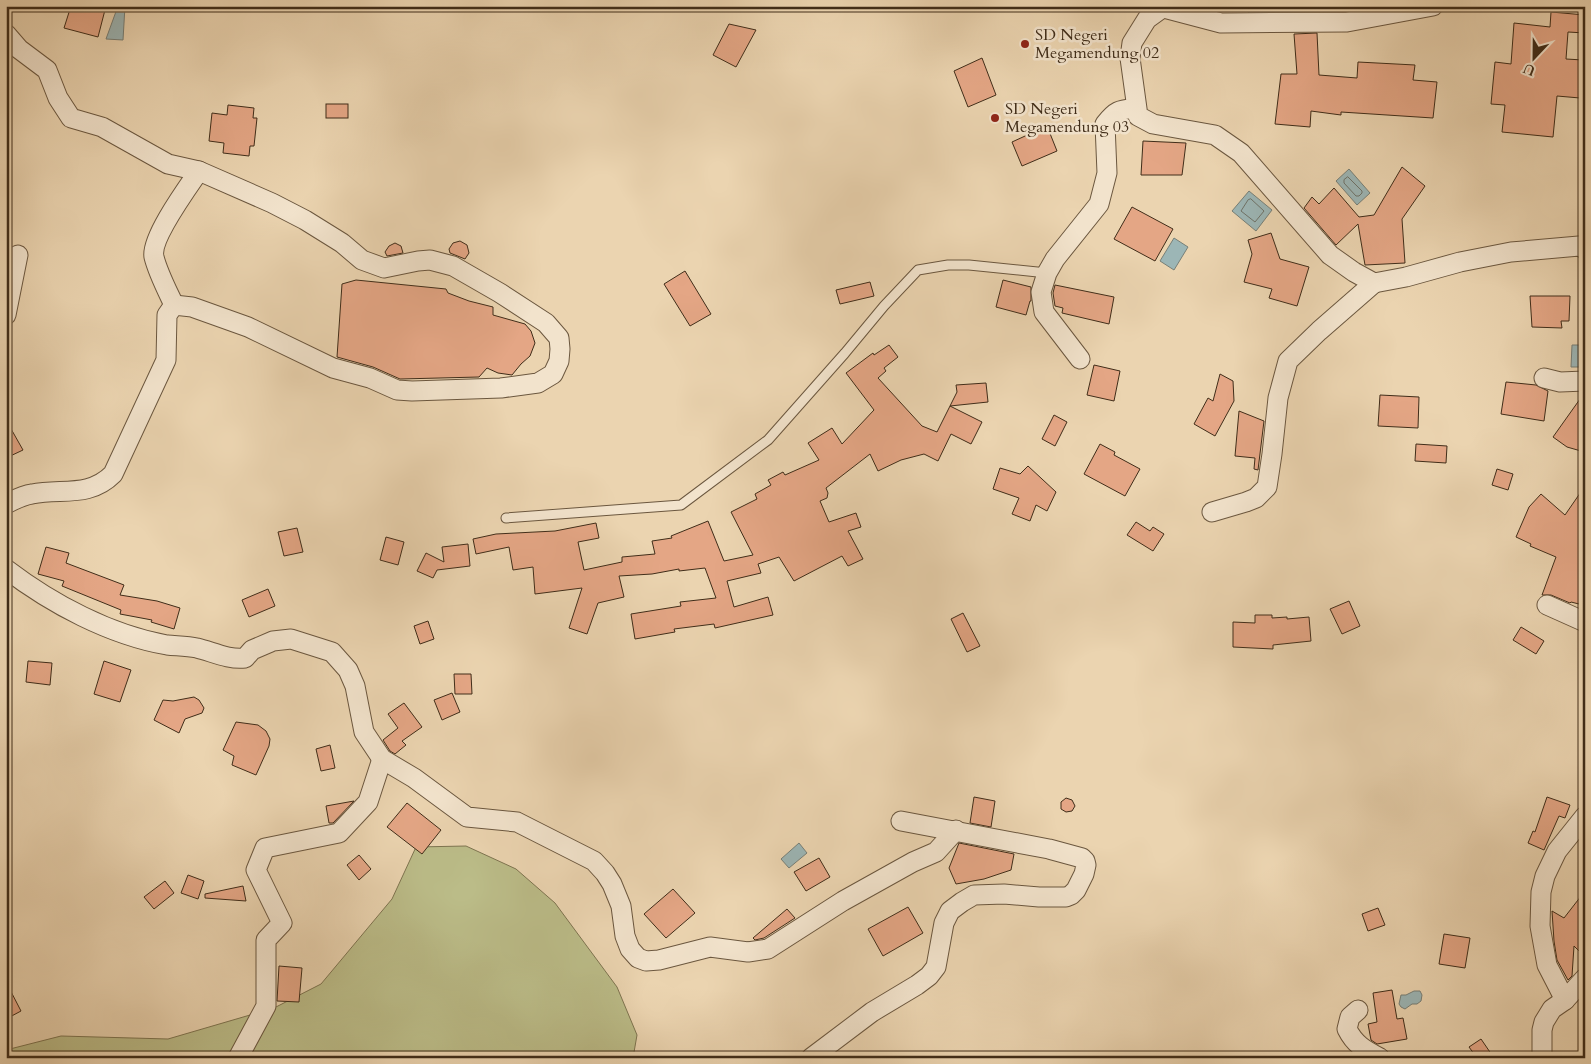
<svg xmlns="http://www.w3.org/2000/svg" width="1591" height="1064" viewBox="0 0 1591 1064" font-family="Cardo,serif">
	<style>
		.green { fill: #bbbc88; stroke: #7e7450 }
		.water { fill: #9cb6b6; stroke: #777f77 }
		.lines { fill: none; stroke-linecap: round; stroke-linejoin: round }
		.shore { stroke: #6e7268; stroke-width: 1 }
		.building { fill: #e4a685; stroke: #402d19 }
		.lane-casing { stroke: #6b573f; stroke-width: 11 }
		.street-casing { stroke: #6b573f; stroke-width: 21 }
		.lane { stroke: #f2e3cc; stroke-width: 9 }
		.street { stroke: #f2e3cc; stroke-width: 19 }
		.poi-dot { fill: #8f2418; stroke: #f2e3cc; stroke-width: 2 }
		.labels { text-anchor: middle; dominant-baseline: central; stroke-width: 5; stroke-linejoin: round; paint-order: stroke }
		.poi-label { font-size: 16px; fill: #402d19; stroke: #f2e3cc; text-anchor: start }
	</style>
	<rect width="100%" height="100%" fill="#ebd4b0"/>
	<filter id="stains"><feTurbulence type="fractalNoise" baseFrequency=".004" numOctaves="4"/><feColorMatrix values="0 0 0 0 .2 0 0 0 0 .09 0 0 0 0 .02 0 0 0 .5 -.17"/></filter>
	<radialGradient id="worn" r=".72"><stop offset=".6" stop-color="#630" stop-opacity="0"/><stop offset="1" stop-color="#630" stop-opacity=".3"/></radialGradient>
	<polygon class="green" points="466,846 516,869 555,903 617,987 637,1035 633,1058 6,1058 6,1050 61,1036 168,1039 274,1008 321,984 392,899 416,847"/>
	<g class="water">
		<polygon points="118,6 125,6 123,40 106,39"/>
		<polygon points="1248,6 1299,6 1299,10 1249,18"/>
		<polygon points="1349,169 1370,193 1357,205 1336,181"/>
		<polygon points="1249,191 1272,210 1256,231 1232,211"/>
		<polygon points="1174,238 1188,247 1174,270 1160,261"/>
		<polygon points="1572,345 1585,345 1585,367 1571,367"/>
		<polygon points="799,843 807,853 789,868 781,859"/>
		<polygon points="1414,991 1420,991 1422,995 1421,1001 1417,1004 1412,1004 1405,1009 1401,1007 1399,1004 1401,995 1406,995"/>
	</g>
	<g class="lines">
		<g class="shore">
			<polygon points="1348,177 1362,191 1362,193 1359,196 1356,196 1344,183 1344,180"/>
			<polygon points="1251,199 1264,211 1255,222 1241,211 1248,200"/>
		</g>
	</g>
	<g class="building">
		<polygon points="71,6 106,6 98,37 64,28"/>
		<polygon points="1551,12 1585,15 1585,33 1568,32 1566,59 1583,60 1580,98 1557,96 1553,137 1502,132 1505,105 1491,104 1495,62 1511,64 1514,23 1550,27"/>
		<polygon points="729,24 756,30 736,67 713,55"/>
		<polygon points="1317,33 1319,75 1357,78 1358,62 1415,65 1413,80 1437,82 1433,118 1341,112 1341,115 1311,111 1310,127 1275,124 1281,74 1297,74 1294,34"/>
		<polygon points="982,58 996,95 968,107 954,71"/>
		<rect x="326" y="104" width="22" height="14"/>
		<polygon points="228,105 254,108 253,118 257,118 254,146 250,146 249,156 223,153 224,143 209,141 212,113 227,115"/>
		<polygon points="1047,126 1057,151 1022,166 1012,142"/>
		<polygon points="1143,141 1186,143 1182,175 1141,175"/>
		<polygon points="1402,167 1425,186 1402,219 1405,263 1365,265 1358,224 1336,245 1304,208 1312,197 1319,204 1334,188 1359,217 1374,215"/>
		<polygon points="1132,207 1173,229 1155,261 1114,239"/>
		<polygon points="1271,233 1280,259 1309,267 1297,306 1269,298 1272,289 1244,282 1252,254 1248,240"/>
		<polygon points="460,241 467,245 469,253 465,259 450,253 449,249 453,243"/>
		<polygon points="395,243 401,246 403,253 387,256 385,252 389,246"/>
		<polygon points="685,271 711,314 690,326 664,284"/>
		<polygon points="356,280 446,289 448,293 469,301 493,307 493,315 525,324 531,331 535,343 530,356 521,364 512,375 498,373 487,368 479,377 400,379 373,367 337,357 342,284"/>
		<polygon points="1003,280 1031,287 1031,301 1030,301 1026,315 996,307"/>
		<polygon points="870,282 874,296 840,304 836,290"/>
		<polygon points="1055,285 1114,297 1109,324 1062,313 1063,308 1055,306 1053,293"/>
		<polygon points="1530,296 1570,296 1569,321 1561,321 1562,328 1532,327"/>
		<polygon points="889,345 898,357 884,368 886,371 878,378 922,426 937,432 950,406 982,422 971,444 951,434 938,461 924,454 901,460 878,471 870,454 826,488 828,493 827,498 820,501 829,522 856,513 861,527 848,531 863,559 848,566 842,556 794,581 779,557 758,564 761,573 727,581 734,607 768,597 773,615 715,628 714,624 674,629 675,632 635,639 631,614 681,606 680,602 716,598 705,568 679,571 679,569 652,574 619,576 624,597 598,603 587,634 569,628 582,588 535,594 533,567 513,570 509,547 476,554 473,539 496,534 555,531 596,523 599,538 578,542 584,570 622,562 622,557 655,554 652,541 672,538 671,536 708,521 724,561 753,555 731,512 757,499 755,494 771,485 768,480 783,472 785,475 819,460 808,443 832,428 842,444 874,410 846,373 873,353 874,355"/>
		<polygon points="1094,365 1120,371 1114,401 1087,395"/>
		<polygon points="1220,374 1233,381 1234,401 1215,436 1194,424 1208,398 1213,401"/>
		<polygon points="1506,382 1536,385 1548,391 1544,421 1501,414"/>
		<polygon points="986,383 988,402 950,406 957,392 956,385"/>
		<polygon points="1585,392 1585,446 1581,451 1567,447 1553,437"/>
		<polygon points="1380,395 1419,397 1418,428 1378,426"/>
		<polygon points="1239,411 1264,421 1258,470 1254,469 1255,458 1235,456"/>
		<polygon points="1054,415 1067,422 1055,446 1042,439"/>
		<polygon points="6,420 23,450 6,458"/>
		<polygon points="1100,444 1115,452 1114,455 1140,469 1125,496 1084,474"/>
		<polygon points="1416,444 1447,446 1446,463 1415,461"/>
		<polygon points="1028,466 1056,492 1047,511 1036,505 1030,521 1012,514 1019,498 993,489 1000,468 1020,474"/>
		<polygon points="1497,469 1513,474 1508,490 1492,485"/>
		<polygon points="1585,486 1585,587 1579,604 1571,602 1570,603 1551,595 1542,595 1556,557 1530,546 1531,544 1516,537 1529,507 1541,494 1565,515"/>
		<polygon points="1136,522 1150,531 1153,527 1164,534 1153,551 1127,535"/>
		<polygon points="297,528 303,552 284,556 278,532"/>
		<polygon points="386,537 404,542 398,565 380,560"/>
		<polygon points="468,544 470,566 437,570 433,578 417,571 426,553 444,562 442,547"/>
		<polygon points="46,547 69,553 66,563 124,585 120,595 157,601 180,608 174,629 151,622 152,620 120,614 121,610 62,586 64,581 38,574"/>
		<polygon points="268,589 275,606 249,617 242,600"/>
		<polygon points="1349,601 1360,626 1342,634 1330,609"/>
		<polygon points="963,613 980,646 967,652 951,619"/>
		<polygon points="1255,615 1272,615 1272,618 1287,617 1287,619 1309,617 1311,641 1273,645 1273,649 1233,647 1233,622 1255,623"/>
		<polygon points="428,621 434,639 420,644 414,626"/>
		<polygon points="1521,627 1544,641 1536,654 1513,640"/>
		<polygon points="28,661 52,663 50,685 26,682"/>
		<polygon points="104,661 131,670 120,702 94,694"/>
		<polygon points="454,674 471,674 472,694 455,694"/>
		<polygon points="452,693 460,712 442,720 434,700"/>
		<polygon points="194,697 199,700 204,708 202,713 185,719 179,733 154,720 163,700 173,701"/>
		<polygon points="404,703 422,727 402,741 406,745 395,754 390,751 383,740 398,728 388,714"/>
		<polygon points="236,722 258,725 266,731 270,739 269,746 256,775 232,765 234,756 223,750"/>
		<polygon points="330,745 335,768 321,771 316,749"/>
		<polygon points="974,797 995,801 991,827 970,823"/>
		<polygon points="1547,797 1570,805 1565,818 1559,816 1544,850 1528,843 1533,831 1535,832"/>
		<polygon points="1066,798 1072,800 1075,806 1072,811 1066,812 1061,809 1061,802"/>
		<polygon points="354,801 333,823 329,823 326,806"/>
		<polygon points="407,803 441,830 422,854 387,827"/>
		<polygon points="959,843 1014,854 1011,870 984,879 956,884 949,868"/>
		<polygon points="359,855 371,869 359,880 347,865"/>
		<polygon points="819,858 830,877 806,891 794,872"/>
		<polygon points="188,875 204,881 198,899 181,893"/>
		<polygon points="165,881 174,893 154,909 144,897"/>
		<polygon points="243,886 246,901 205,898 205,894"/>
		<polygon points="673,889 695,913 666,938 644,914"/>
		<polygon points="1585,891 1585,957 1574,946 1572,976 1568,980 1557,960 1554,941 1552,911 1564,918"/>
		<polygon points="908,907 923,933 883,956 868,929"/>
		<polygon points="1378,908 1385,925 1368,931 1362,914"/>
		<polygon points="787,909 795,918 764,938 755,940 753,938"/>
		<polygon points="1444,934 1470,938 1465,968 1439,964"/>
		<polygon points="279,966 302,968 299,1002 277,1001"/>
		<polygon points="6,982 21,1011 6,1019"/>
		<polygon points="1392,990 1397,1019 1403,1018 1407,1039 1377,1044 1371,1040 1368,1024 1377,1022 1373,993"/>
		<polygon points="1481,1039 1494,1058 1477,1058 1469,1047"/>
	</g>
	<g class="lines">
		<g class="lane-casing">
			<polyline id="lane" points="506,518 681,505 768,440 845,353 884,306 918,270 948,265 969,265 1047,273"/>
		</g>
		<g class="street-casing">
			<g id="street">
				<polyline points="1165,6 1147,19 1132,43 1130,58 1138,116 1153,124 1215,135 1241,153 1330,255 1354,272 1374,283 1406,277 1460,262 1511,252 1579,246 1585,249"/>
				<polyline points="1164,8 1221,23 1347,22 1433,6"/>
				<path d="M6 34 19 49 47 70 58 98 71 118 102 127 168 164 199 171 272 203 305 220 342 243 362 260 384 268 418 261 430 260 453 266 500 293 546 323 559 338 560 349 559 361 553 374 538 383 501 388 412 391 397 390 370 378 333 368 248 327 192 307 174 305 167 315 166 360 113 474C89 498 62 488 32 494 23 495 14 500 6 504"/>
				<path d="M174 305C167 290 158 273 154 257 150 239 188 187 199 171"/>
				<polyline points="6,315 18,255"/>
				<path d="M1080 359 1044 312 1041 292 1047 273 1055 259 1099 204 1107 173 1105 124C1116 110 1119 110 1136 108"/>
				<polyline points="1544,378 1560,382 1585,381"/>
				<polyline points="1212,512 1246,502 1256,498 1267,487 1272,454 1278,398 1288,361 1319,331 1374,283"/>
				<path d="M6 569C52 604 110 635 167 645 177 646 187 646 197 648 213 652 229 660 245 658L252 650 273 641 291 639 332 652 348 670 355 686 364 732 382 759 414 778 467 817 517 822 594 861 605 873 612 884 621 906 625 936 630 949 638 958 646 961 659 960 710 947 748 952 768 949 843 901 913 862 936 852 956 830"/>
				<polyline points="1547,605 1585,622"/>
				<polyline points="1565,1000 1547,965 1540,926 1541,892 1545,876 1557,851 1585,816"/>
				<path d="M1358 1010 1350 1017 1347 1029C1355 1045 1365 1050 1380 1058"/>
				<polyline points="238,1058 266,1006 266,940 282,923 256,870 265,848 339,833 368,802 382,759"/>
				<polyline points="811,1058 872,1012 917,985 929,976 936,967 944,923 950,911 962,902 974,895 1004,894 1039,897 1066,897 1071,895 1076,890 1084,874 1086,865 1085,861 1082,858 1049,849 901,821"/>
				<polyline points="1542,1058 1542,1030 1544,1022 1552,1009 1565,1000 1585,978"/>
			</g>
		</g>
		<use href="#lane" class="lane"/>
		<use href="#street" class="street"/>
	</g>
	<g class="poi-dot">
		<circle cx="1025" cy="44" r="5"/>
		<circle cx="995" cy="118" r="5"/>
	</g>
	<g class="labels">
		<g class="poi-label">
			<text x="1035" y="35">SD Negeri<tspan x="1035" dy="18">Megamendung 02</tspan></text>
			<text x="1005" y="109">SD Negeri<tspan x="1005" dy="18">Megamendung 03</tspan></text>
		</g>
	</g>
	<rect width="1591" height="1064" fill="none" stroke="#ebd4b0" stroke-width="25"/>
	<rect x="8" y="8" width="1576" height="1049" fill="none" stroke="#402d19" stroke-width="2.5"/>
	<rect x="12" y="12" width="1566" height="1039" fill="none" stroke="#402d19"/>
	<g transform="translate(1534 58) rotate(202)" stroke="#f2e3cc" stroke-width="4" paint-order="stroke">
	<path d="M0-4L9 19L0 12L-9 19Z" fill="#402d19"/>
	<text y="-8" font-size="14" font-weight="bold" text-anchor="middle" fill="#402d19">U</text>
	</g>
	<rect width="100%" height="100%" filter="url(#stains)"/>
	<rect width="100%" height="100%" fill="url(#worn)"/>
</svg>
